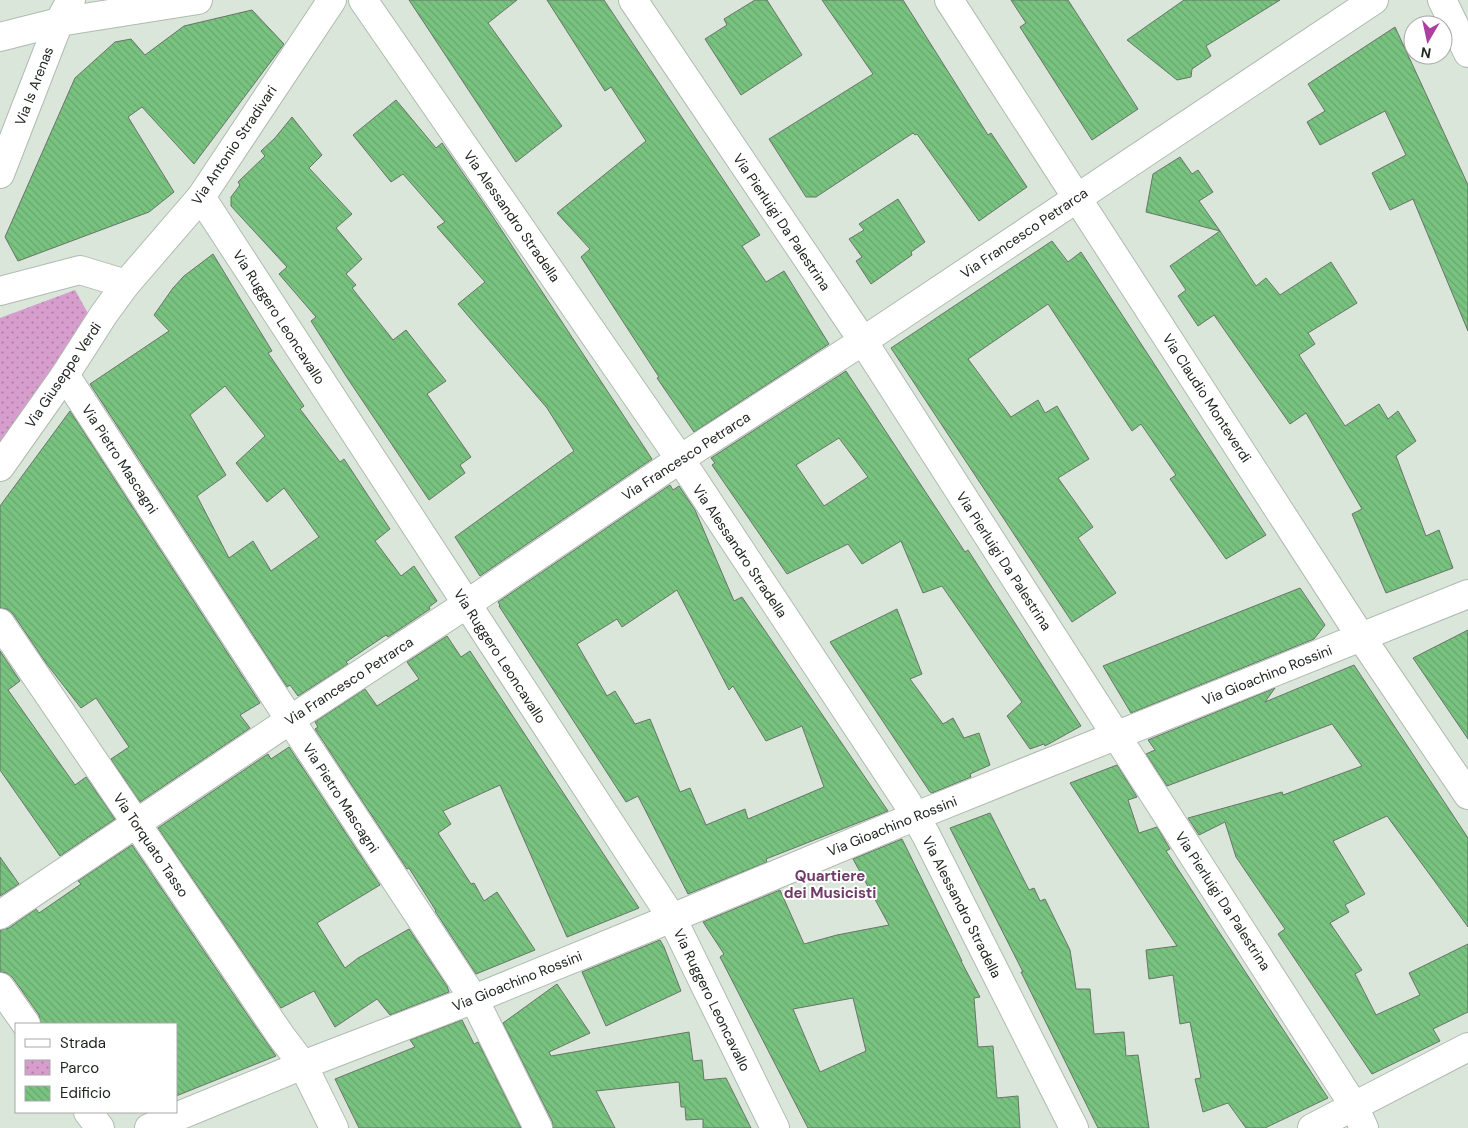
<svg xmlns="http://www.w3.org/2000/svg" width="1468" height="1128" viewBox="0 0 1468 1128" font-family="'DM Sans',sans-serif">
	<style>
		.park { fill: url(#park-dots) }
		.building { fill: url(#building-back-hatch); stroke: #69746a; fill-rule: evenodd }
		.lines { fill: none; stroke-linecap: round; stroke-linejoin: round }
		.minor-casing { stroke: #afbbb0; stroke-width: 30 }
		.minor { stroke: #fff; stroke-width: 28 }
		.labels { text-anchor: middle; dominant-baseline: central; stroke-width: 4; stroke-linejoin: round; paint-order: stroke }
		.street-label { font-size: 14px; fill: #212621; stroke: #fff }
		.neighbourhood-label { font-size: 15px; font-weight: bold; fill: #6f3968; stroke: #fff }
	</style>
	<defs>
		<pattern id="park-dots" width="8" height="8" patternUnits="userSpaceOnUse" patternTransform="scale(1.25)"><rect width="8" height="8" fill="#d69dcd"/><path d="M2 2h.1M6 6h.1" fill="none" stroke="#ad80a6" stroke-width="1.8" stroke-linecap="round"/></pattern>
		<pattern id="building-back-hatch" width="6" height="6" patternUnits="userSpaceOnUse" patternTransform="scale(1.25)"><rect width="6" height="6" fill="#78c37f"/><path d="M-1 5l2 2M0 0l6 6M5-1l2 2" fill="none" stroke="#68a76d"/></pattern>
	</defs>
	<rect width="100%" height="100%" fill="#dae6da"/>
	<polygon class="park" points="75,290 90,317 0,447 0,318"/>
	<g class="building">
		<polygon points="409,0 517,0 488,23 562,126 516,162"/>
		<polygon points="547,0 604,0 760,235 742,246 766,282 784,271 829,344 694,432 657,378 659,377 581,257 590,249 557,213 646,141 611,87 605,91"/>
		<polygon points="755,0 767,0 802,55 741,95 705,39 727,25 724,19"/>
		<polygon points="822,0 903,0 988,135 991,133 1027,187 979,221 917,134 915,135 913,133 816,197 806,197 769,139 873,74"/>
		<polygon points="1011,0 1068,0 1138,109 1092,140 1020,27 1026,23"/>
		<polygon points="1184,0 1280,0 1206,46 1211,56 1192,69 1191,77 1177,80 1127,40"/>
		<polygon points="252,10 284,44 194,164 142,107 128,117 174,192 149,212 18,261 5,237 75,78 115,42 131,39 145,55 184,26"/>
		<polygon points="1395,27 1468,185 1468,331 1413,199 1390,210 1372,173 1406,155 1385,111 1320,145 1307,122 1325,111 1308,84"/>
		<polygon points="396,100 436,148 442,143 489,211 652,459 480,576 455,537 574,451 547,408 458,304 485,282 437,227 445,222 403,174 391,182 353,135"/>
		<polygon points="292,117 322,155 309,168 352,214 336,228 362,259 346,274 356,285 352,288 393,340 406,330 446,381 427,394 471,457 460,465 465,473 429,500 346,376 311,321 316,317 279,274 287,267 231,206 231,197 240,185 238,182 265,156 261,151 275,138"/>
		<polygon points="1180,157 1192,174 1198,170 1213,192 1199,201 1220,231 1146,212 1153,174"/>
		<polygon points="898,199 925,242 911,252 912,255 871,284 856,261 862,257 849,239 864,230 859,224"/>
		<polygon points="1220,231 1256,286 1266,278 1280,295 1331,262 1357,303 1308,333 1315,344 1299,355 1345,426 1379,404 1388,419 1398,411 1416,441 1396,456 1426,536 1439,530 1453,568 1386,593 1352,514 1362,509 1306,413 1290,424 1214,315 1198,326 1178,296 1186,290 1170,266"/>
		<polygon points="1052,241 1068,262 1081,252 1266,535 1226,559 1170,479 1176,475 1141,424 1132,431 1048,304 968,359 1011,417 1038,400 1045,413 1057,406 1089,459 1058,478 1093,527 1078,538 1116,593 1072,622 891,348"/>
		<path d="M213 254 272 351 268 353 304 406 300 409 340 462 344 459 390 529 375 541 401 576 414 566 437 601 429 607 430 609 388 637 386 635 346 662 348 664 298 696 290 685 287 687 90 384 169 331 154 315 173 288 184 276ZM225 386 265 436 236 463 267 502 284 488 319 537 271 571 253 541 229 558 197 496 226 475 190 415Z"/>
		<path d="M846 371 965 552 968 550 1081 726 1045 746 1044 744 1030 749 1007 716 1022 702 942 586 923 593 901 541 862 564 848 544 787 574 712 465 715 463 711 458ZM839 438 868 477 824 506 796 465Z"/>
		<polygon points="70,411 260,703 240,715 250,728 140,802 111,759 129,747 96,698 81,708 46,663 13,614 7,609 0,608 0,506"/>
		<path d="M670 485 673 490 679 486 695 510 734 601 742 597 888 811 766 859 767 862 688 894 638 796 626 802 499 606 500 605 498 602ZM677 590 729 690 733 686 766 741 802 726 824 787 748 819 745 809 706 825 690 788 680 792 650 719 635 724 615 691 607 696 577 644 617 619 622 627Z"/>
		<polygon points="1300,588 1325,625 1314,639 1131,713 1103,666"/>
		<polygon points="897,609 922,674 910,679 943,724 953,718 964,738 979,733 990,765 970,774 971,777 932,793 930,792 830,642"/>
		<polygon points="1468,630 1468,739 1413,658"/>
		<polygon points="447,636 461,657 470,651 639,908 567,937 500,785 443,811 451,824 438,833 471,884 474,883 484,901 497,892 535,950 476,974 435,911 436,911 409,868 407,869 315,729 318,727 315,722 365,689 377,706 419,679 407,662"/>
		<polygon points="0,651 20,681 8,690 75,785 86,777 115,819 60,856 0,770"/>
		<polygon points="1354,665 1468,838 1468,927 1387,816 1333,841 1365,894 1345,905 1349,912 1330,923 1362,970 1355,974 1376,1015 1420,995 1409,973 1468,944 1468,1012 1433,1029 1440,1041 1372,1074 1278,934 1285,929 1236,857 1225,822 1199,835 1188,818 1282,792 1283,795 1362,766 1332,724 1167,786 1146,754 1155,750 1148,740 1275,688 1265,702"/>
		<polygon points="289,747 380,885 317,923 345,968 358,958 409,929 447,986 449,992 390,1015 377,999 335,1027 314,991 281,1008 158,828 268,754 271,759"/>
		<polygon points="1117,765 1137,797 1128,800 1139,833 1157,827 1170,849 1166,851 1328,1098 1265,1128 1246,1128 1228,1103 1203,1112 1195,1079 1201,1078 1190,1022 1180,1024 1173,975 1149,979 1146,950 1177,946 1070,783"/>
		<polygon points="990,813 1029,890 1034,888 1040,901 1045,899 1070,950 1076,989 1090,989 1094,1034 1124,1032 1126,1056 1138,1055 1149,1128 1098,1128 1021,972 1023,972 950,828"/>
		<path d="M902 839 962 961H961L980 997 974 998 978 1047 993 1046 997 1098 1018 1096 1020 1128H808L720 957 724 954 703 922 780 890 804 944 837 935 889 925 853 859ZM853 998 866 1051 820 1072 793 1009Z"/>
		<polygon points="132,845 253,1023 276,1056 176,1096 176,1024 41,1024 39,1015 13,978 7,973 0,972 0,930 9,928 36,909 39,913 81,884 78,881"/>
		<polygon points="0,857 19,884 0,896"/>
		<polygon points="660,940 664,947 681,991 606,1026 582,972"/>
		<polygon points="557,984 590,1033 549,1052 551,1056 689,1032 693,1061 702,1060 704,1080 726,1078 751,1128 703,1128 703,1119 686,1120 685,1107 681,1107 679,1082 596,1091 615,1128 553,1128 552,1121 503,1023"/>
		<polygon points="462,1020 474,1044 478,1042 521,1128 359,1128 335,1079 415,1047 410,1040"/>
	</g>
	<g class="lines">
		<g class="minor-casing">
			<g id="minor">
				<polyline points="363,0 680,459 907,802 926,835 1074,1128"/>
				<polyline points="633,0 863,341 1354,1106 1364,1128"/>
				<polyline points="949,0 1361,637 1468,795"/>
				<polyline points="1442,0 1468,53"/>
				<polyline points="0,37 59,22 198,0"/>
				<polyline points="0,174 59,22 71,0"/>
				<polyline points="201,197 672,918 775,1128"/>
				<polyline points="0,291 80,270 126,284"/>
				<polyline points="65,375 279,703 474,999 538,1128"/>
				<polyline points="0,467 65,375 104,314 126,284 201,197 332,0"/>
				<polyline points="0,623 281,1036 303,1065 334,1128"/>
				<polyline points="0,915 290,720 467,604 680,459 863,341 1374,0"/>
				<polyline points="0,987 26,1024"/>
				<polyline points="88,1112 100,1128"/>
				<polyline points="149,1128 303,1065 474,999 672,918 916,816 1468,594"/>
				<polyline points="1312,1128 1468,1047"/>
			</g>
		</g>
		<use href="#minor" class="minor"/>
	</g>
	<g class="labels">
		<g class="street-label">
			<text transform="translate(34 86) rotate(-69)">Via Is Arenas</text>
			<text transform="translate(234 145) rotate(-56)">Via Antonio Stradivari</text>
			<text transform="translate(512 216) rotate(55)">Via Alessandro Stradella</text>
			<text transform="translate(782 222) rotate(56)">Via Pierluigi Da Palestrina</text>
			<text transform="translate(1024 233) rotate(-34)">Via Francesco Petrarca</text>
			<text transform="translate(279 317) rotate(57)">Via Ruggero Leoncavallo</text>
			<text transform="translate(63 375) rotate(-56)">Via Giuseppe Verdi</text>
			<text transform="translate(1207 398) rotate(57)">Via Claudio Monteverdi</text>
			<text transform="translate(686 456) rotate(-33)">Via Francesco Petrarca</text>
			<text transform="translate(120 459) rotate(57)">Via Pietro Mascagni</text>
			<text transform="translate(740 551) rotate(56)">Via Alessandro Stradella</text>
			<text transform="translate(1004 561) rotate(57)">Via Pierluigi Da Palestrina</text>
			<text transform="translate(500 656) rotate(57)">Via Ruggero Leoncavallo</text>
			<text transform="translate(1267 675) rotate(-22)">Via Gioachino Rossini</text>
			<text transform="translate(349 681) rotate(-33)">Via Francesco Petrarca</text>
			<text transform="translate(341 798) rotate(57)">Via Pietro Mascagni</text>
			<text transform="translate(892 826) rotate(-22)">Via Gioachino Rossini</text>
			<text transform="translate(151 845) rotate(56)">Via Torquato Tasso</text>
			<text transform="translate(1223 901) rotate(57)">Via Pierluigi Da Palestrina</text>
			<text transform="translate(962 907) rotate(63)">Via Alessandro Stradella</text>
			<text transform="translate(517 981) rotate(-22)">Via Gioachino Rossini</text>
			<text transform="translate(712 1000) rotate(64)">Via Ruggero Leoncavallo</text>
		</g>
		<g class="neighbourhood-label">
			<text x="830" y="876">Quartiere<tspan x="830" dy="17">dei Musicisti</tspan></text>
		</g>
	</g>
	<rect x="15" y="1023" width="162" height="90" fill="#ffffff" stroke="#a6a8a6"/>
	<rect x="25" y="1039" width="25" height="8" fill="#ffffff" stroke="#a6a8a6"/>
	<text x="60" y="1048" font-size="15" fill="#212621">Strada</text>
	<rect x="25" y="1060" width="25" height="15" fill="url(#park-dots)" stroke="#a6a8a6"/>
	<text x="60" y="1073" font-size="15" fill="#212621">Parco</text>
	<rect x="25" y="1086" width="25" height="15" fill="url(#building-back-hatch)" stroke="#a6a8a6"/>
	<text x="60" y="1098" font-size="15" fill="#212621">Edificio</text>
	<g transform="translate(1428 40) rotate(189)"><circle r="24" fill="#ffffff" stroke="#a6a8a6"/>
	<path d="M0-4L9 19L0 12L-9 19Z" fill="#ac40a1"/>
	<text y="-8" font-size="14" font-weight="bold" text-anchor="middle" fill="#212621">N</text>
	</g>
</svg>
